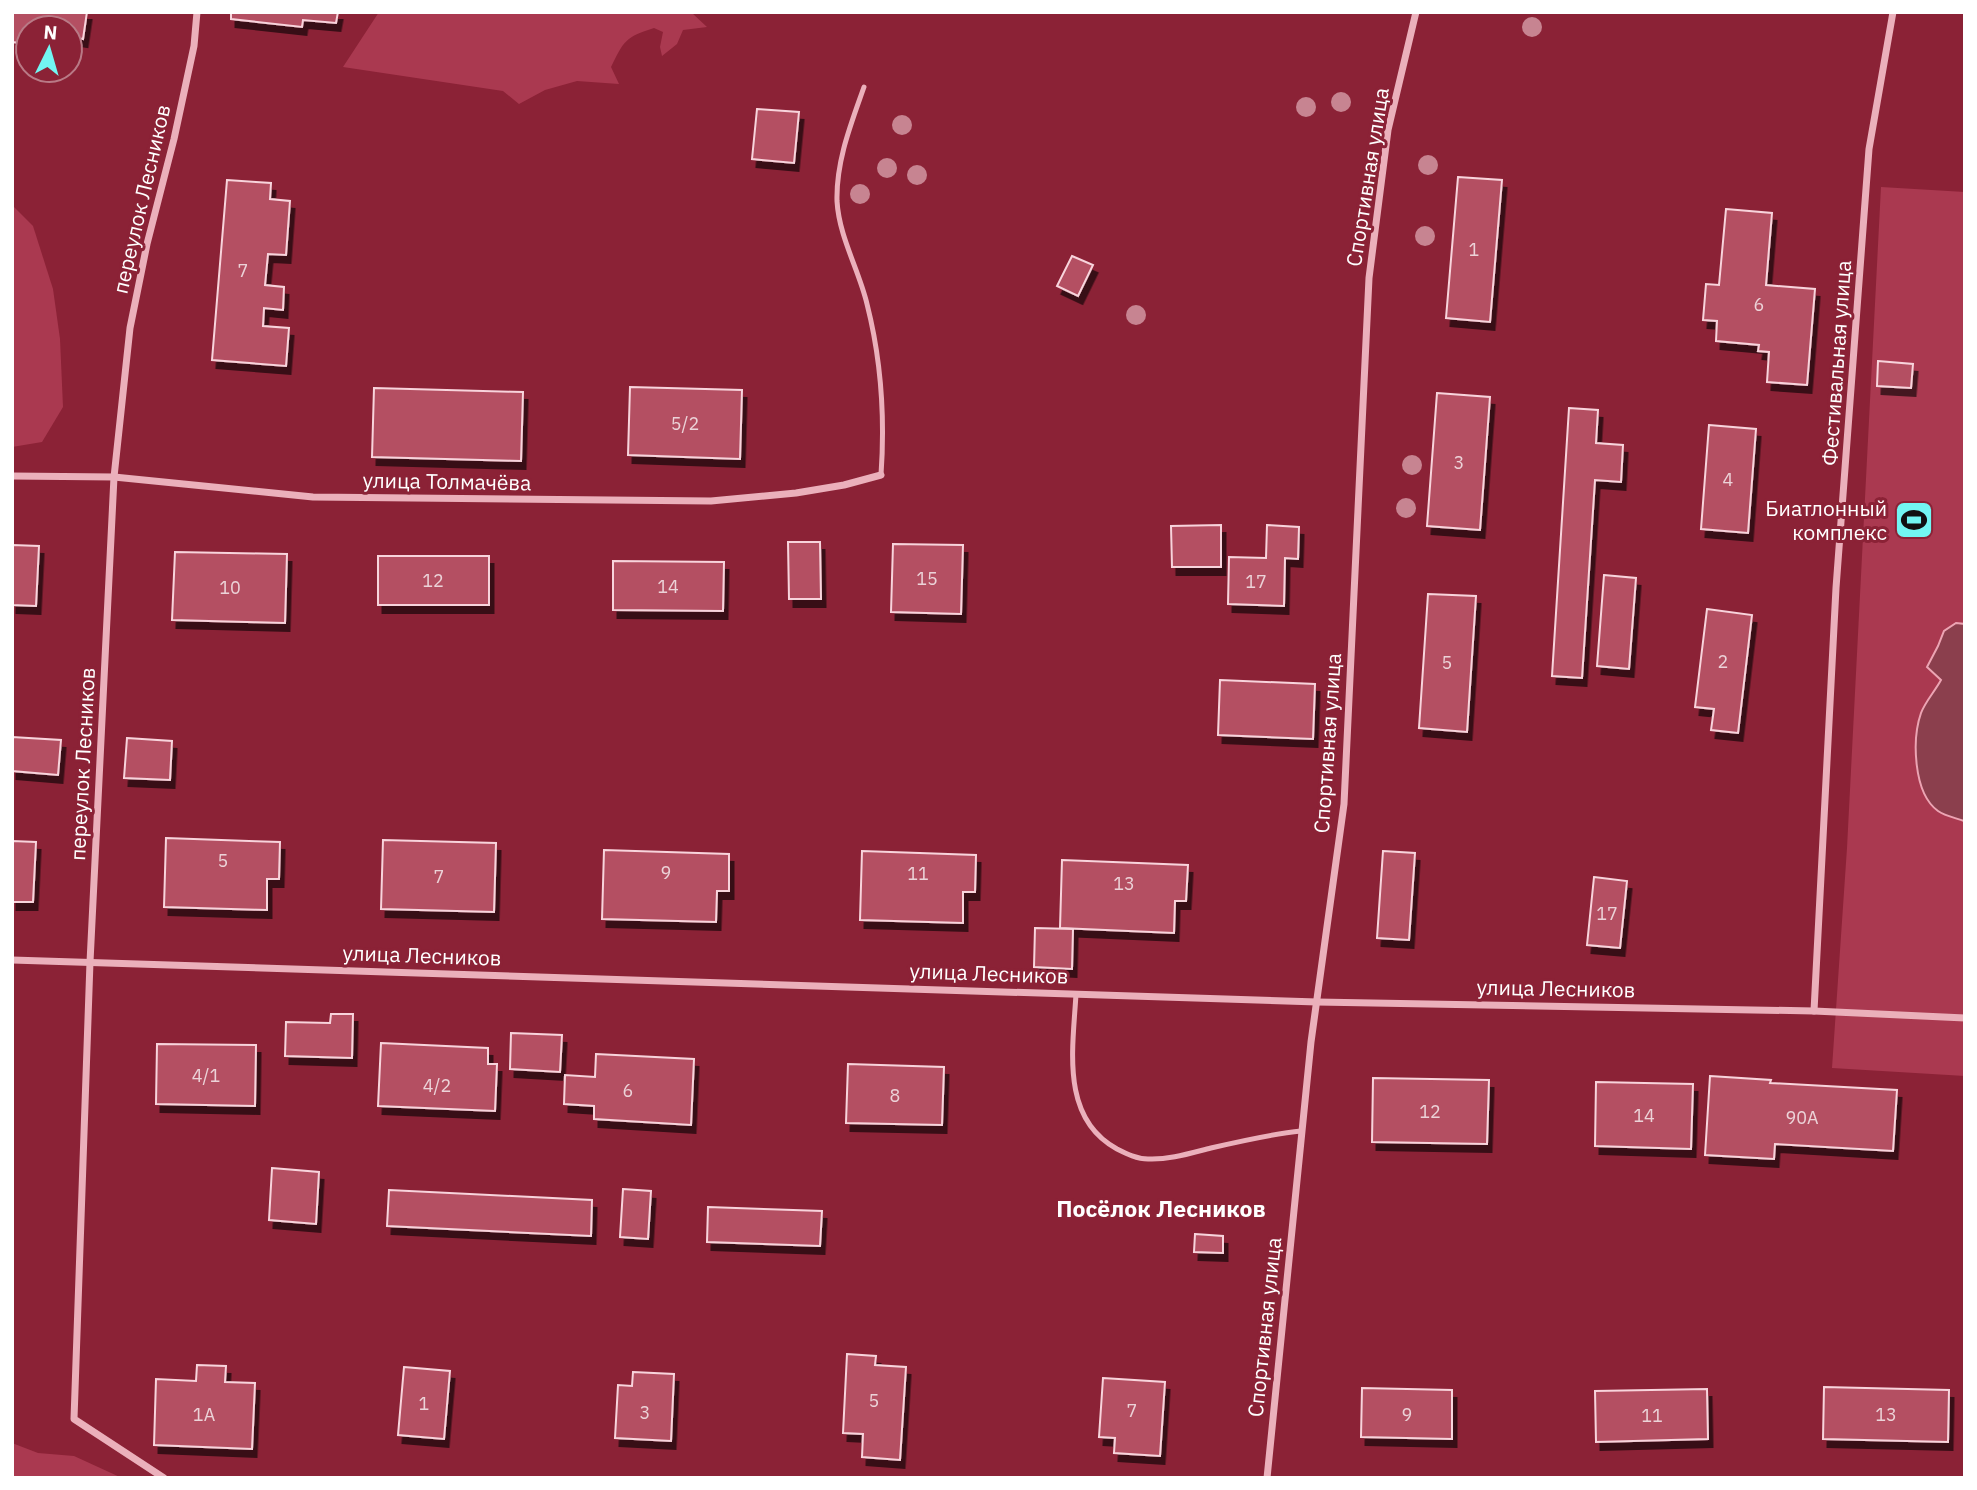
<svg xmlns="http://www.w3.org/2000/svg" width="1977" height="1490" viewBox="0 0 1977 1490" font-family="'IBM Plex Sans',sans-serif">
	<style>
		.green { fill: #aa3950 }
		.water { fill: #8b3f4d; stroke: #eca4b3; stroke-width: 2 }
		.building { fill: #b44f62; stroke: #f8d4dc; stroke-width: 2; filter: url(#shadow) }
		.lines { fill: none; stroke-linecap: round; stroke-linejoin: round }
		.service { stroke: #ebb0bb; stroke-width: 5 }
		.minor { stroke: #ebb0bb; stroke-width: 7 }
		.tree { fill: #c78491 }
		.labels { text-anchor: middle; dominant-baseline: central; stroke-width: 6; stroke-linejoin: round; paint-order: stroke }
		.number-label { font-size: 18px; fill: #ecd3d8 }
		.street-label { font-size: 21px; fill: #fff; stroke: #8b2236 }
		.poi-label { font-size: 21px; fill: #fff; stroke: #8b2236; text-anchor: end }
		.neighbourhood-label { font-size: 23px; font-weight: bold; fill: #fff; stroke: #8b2236 }
	</style>
	<defs>
		<filter id="shadow"><feDropShadow dx="4.5" dy="8" stdDeviation="0" flood-color="#0009"/></filter>
	</defs>
	<rect width="100%" height="100%" fill="#8b2236"/>
	<g class="green">
		<path d="M379 12H688L692 13 707 27 683 30 677 44 662 56 660 47 663 32 654 28C625 37 624 41 611 67L619 84 577 81 545 90 519 104 503 91 343 67Z"/>
		<polygon points="1881,187 1965,192 1965,1076 1832,1068 1847,848"/>
		<polygon points="12,205 33,226 53,289 60,339 63,407 42,442 12,447"/>
		<polygon points="12,1443 38,1453 74,1456 122,1478 12,1478"/>
	</g>
	<path class="water" d="M1956 623 1965 624 1964 821C1956 818 1945 816 1938 811 1913 793 1912 739 1921 713 1925 702 1935 691 1941 680L1927 667 1938 646 1944 631Z"/>
	<g class="building">
		<polygon points="12,12 87,12 83,39 70,37 70,28 28,28 28,44 12,42"/>
		<polygon points="231,12 338,12 336,23 303,20 302,27 231,19"/>
		<polygon points="757,109 799,112 794,163 752,159"/>
		<polygon points="1458,177 1502,180 1490,322 1446,318"/>
		<polygon points="227,180 271,183 270,199 290,201 286,255 268,254 265,285 284,287 283,310 264,308 263,326 289,328 286,366 212,360"/>
		<polygon points="1726,209 1772,213 1766,285 1815,289 1807,385 1767,382 1769,352 1758,351 1759,345 1716,341 1717,321 1703,320 1706,284 1719,285"/>
		<polygon points="1072,256 1093,265 1078,296 1057,286"/>
		<polygon points="1878,361 1913,364 1911,388 1877,386"/>
		<polygon points="630,387 742,390 740,459 628,455"/>
		<polygon points="374,388 523,392 521,461 372,457"/>
		<polygon points="1437,393 1490,397 1480,530 1427,526"/>
		<polygon points="1569,408 1598,410 1596,443 1623,445 1621,482 1595,480 1582,678 1552,676"/>
		<polygon points="1709,425 1756,429 1748,533 1701,529"/>
		<polygon points="1221,525 1221,567 1172,567 1171,526"/>
		<polygon points="1267,525 1299,527 1298,559 1285,558 1284,606 1228,604 1229,557 1266,558"/>
		<polygon points="788,542 820,542 821,599 789,599"/>
		<polygon points="893,544 963,545 961,614 891,612"/>
		<polygon points="12,545 39,546 36,606 12,605"/>
		<polygon points="175,552 287,554 285,623 172,620"/>
		<rect x="378" y="556" width="111" height="49"/>
		<polygon points="613,561 724,562 723,611 613,610"/>
		<polygon points="1604,575 1636,578 1629,669 1597,666"/>
		<polygon points="1428,594 1476,596 1467,732 1419,728"/>
		<polygon points="1707,609 1752,615 1738,733 1711,730 1714,709 1695,707"/>
		<polygon points="1220,680 1315,684 1313,739 1218,735"/>
		<polygon points="12,737 61,740 58,775 12,771"/>
		<polygon points="127,738 172,741 170,780 124,778"/>
		<polygon points="166,838 280,842 279,879 267,879 267,910 164,907"/>
		<polygon points="383,840 496,843 494,912 381,909"/>
		<polygon points="12,841 36,842 33,902 12,902"/>
		<polygon points="604,850 729,854 729,891 717,891 716,922 602,919"/>
		<polygon points="862,851 976,855 975,892 963,892 963,923 860,920"/>
		<polygon points="1383,851 1415,853 1409,940 1377,938"/>
		<polygon points="1062,860 1188,865 1186,901 1175,901 1174,933 1060,928"/>
		<polygon points="1594,877 1627,881 1620,948 1587,945"/>
		<polygon points="1035,928 1073,929 1072,969 1034,967"/>
		<polygon points="331,1014 353,1014 352,1058 285,1056 286,1022 330,1023"/>
		<polygon points="511,1033 562,1035 560,1072 510,1069"/>
		<polygon points="381,1043 488,1048 488,1064 497,1064 495,1111 378,1106"/>
		<polygon points="157,1044 256,1045 255,1106 156,1104"/>
		<polygon points="596,1054 694,1059 691,1125 594,1119 594,1106 564,1104 565,1075 595,1077"/>
		<polygon points="848,1064 944,1067 942,1125 846,1123"/>
		<polygon points="1710,1076 1771,1080 1770,1083 1897,1090 1893,1151 1775,1144 1774,1159 1705,1155"/>
		<polygon points="1373,1078 1489,1080 1487,1144 1372,1142"/>
		<polygon points="1596,1082 1693,1084 1691,1149 1595,1146"/>
		<polygon points="272,1168 319,1172 316,1224 269,1220"/>
		<polygon points="623,1189 651,1191 648,1239 620,1237"/>
		<polygon points="389,1190 592,1200 591,1236 387,1226"/>
		<polygon points="708,1207 822,1211 820,1246 707,1242"/>
		<polygon points="1195,1234 1223,1236 1223,1253 1194,1252"/>
		<polygon points="847,1354 876,1356 875,1365 906,1367 900,1460 862,1457 863,1434 843,1433"/>
		<polygon points="197,1365 226,1366 225,1382 255,1383 252,1449 154,1445 156,1379 196,1381"/>
		<polygon points="404,1367 450,1371 444,1439 398,1435"/>
		<polygon points="633,1372 674,1374 671,1441 615,1438 618,1385 632,1386"/>
		<polygon points="1103,1378 1165,1382 1160,1456 1114,1453 1115,1438 1099,1437"/>
		<polygon points="1824,1387 1949,1390 1948,1442 1823,1439"/>
		<polygon points="1362,1388 1452,1390 1452,1439 1361,1437"/>
		<polygon points="1707,1389 1708,1439 1596,1442 1595,1391"/>
	</g>
	<g class="lines">
		<g class="service">
			<path d="M864 87C851 124 836 161 837 201 839 237 859 270 867 304 881 359 885 418 881 475"/>
			<path d="M1076 994C1073 1048 1060 1118 1117 1149 1127 1154 1137 1159 1148 1159 1169 1160 1191 1153 1211 1148 1241 1141 1271 1134 1301 1131"/>
		</g>
		<g class="minor">
			<polyline points="12,476 114,477 313,497 711,501 796,493 844,485 881,475"/>
			<polyline points="12,960 1317,1002 1814,1011 1965,1018"/>
			<polyline points="1814,1011 1836,588 1869,149 1893,12"/>
			<polyline points="164,1478 74,1419 90,962 114,477 130,328 147,244 174,139 194,46 197,12"/>
			<polyline points="1267,1478 1311,1042 1344,804 1369,278 1388,130 1416,12"/>
		</g>
	</g>
	<g class="tree">
		<circle cx="1532" cy="27" r="10"/>
		<circle cx="1341" cy="102" r="10"/>
		<circle cx="1306" cy="107" r="10"/>
		<circle cx="902" cy="125" r="10"/>
		<circle cx="1428" cy="165" r="10"/>
		<circle cx="887" cy="168" r="10"/>
		<circle cx="917" cy="175" r="10"/>
		<circle cx="860" cy="194" r="10"/>
		<circle cx="1425" cy="236" r="10"/>
		<circle cx="1136" cy="315" r="10"/>
		<circle cx="1412" cy="465" r="10"/>
		<circle cx="1406" cy="508" r="10"/>
	</g>
	<defs>
		<g id="stadium-square" transform="scale(2.0125)"><rect x="-9" y="-9" width="18" height="18" rx="4" fill="#72f6f2" stroke="#8b2236"/><path d="M0-5a6.5 5 0 1 0 0 10a6.5 5 0 1 0 0-10ZM-3.5-1.8h7v3.6h-7Z" fill="#111"/></g>
	</defs>
	<g fill-rule="evenodd">
		<use href="#stadium-square" x="1914" y="520"/>
	</g>
	<g class="labels">
		<g class="number-label">
			<text x="1474" y="249">1</text>
			<text x="243" y="270">7</text>
			<text x="1759" y="304">6</text>
			<text x="685" y="423">5/2</text>
			<text x="1459" y="462">3</text>
			<text x="1728" y="479">4</text>
			<text x="927" y="578">15</text>
			<text x="433" y="580">12</text>
			<text x="1256" y="581">17</text>
			<text x="668" y="586">14</text>
			<text x="230" y="587">10</text>
			<text x="1723" y="661">2</text>
			<text x="1447" y="662">5</text>
			<text x="223" y="860">5</text>
			<text x="666" y="872">9</text>
			<text x="918" y="873">11</text>
			<text x="439" y="876">7</text>
			<text x="1124" y="883">13</text>
			<text x="1607" y="913">17</text>
			<text x="206" y="1075">4/1</text>
			<text x="437" y="1085">4/2</text>
			<text x="628" y="1090">6</text>
			<text x="895" y="1095">8</text>
			<text x="1430" y="1111">12</text>
			<text x="1644" y="1115">14</text>
			<text x="1802" y="1117">90А</text>
			<text x="874" y="1400">5</text>
			<text x="424" y="1403">1</text>
			<text x="1132" y="1410">7</text>
			<text x="645" y="1412">3</text>
			<text x="204" y="1414">1А</text>
			<text x="1407" y="1414">9</text>
			<text x="1886" y="1414">13</text>
			<text x="1652" y="1415">11</text>
		</g>
		<g class="street-label">
			<text transform="translate(1367 177) rotate(-81)">Спортивная улица</text>
			<text transform="translate(141 199) rotate(-77)">переулок Лесников</text>
			<text transform="translate(1836 363) rotate(-86)">Фестивальная улица</text>
			<text transform="translate(447 481) rotate(1)">улица Толмачёва</text>
			<text transform="translate(1327 743) rotate(-86)">Спортивная улица</text>
			<text transform="translate(82 764) rotate(-87)">переулок Лесников</text>
			<text transform="translate(422 955) rotate(2)">улица Лесников</text>
			<text transform="translate(989 973) rotate(2)">улица Лесников</text>
			<text transform="translate(1556 988) rotate(1)">улица Лесников</text>
			<text transform="translate(1264 1327) rotate(-84)">Спортивная улица</text>
		</g>
		<g class="poi-label">
			<text x="1887" y="508">Биатлонный<tspan x="1887" dy="24">комплекс</tspan></text>
		</g>
		<g class="neighbourhood-label">
			<text x="1161" y="1208">Посёлок Лесников</text>
		</g>
	</g>
	<rect width="1977" height="1490" fill="none" stroke="#ffffff" stroke-width="28"/>
	<g transform="translate(49 49) rotate(5)"><circle r="33" fill="#8b2236" stroke="#b97a86" stroke-width="2"/>
	<path d="M0-5L12 26L0 18L-12 26Z" fill="#72f6f2"/>
	<text y="-10" font-size="19" font-weight="bold" text-anchor="middle" fill="#ffffff">N</text>
	</g>
</svg>
